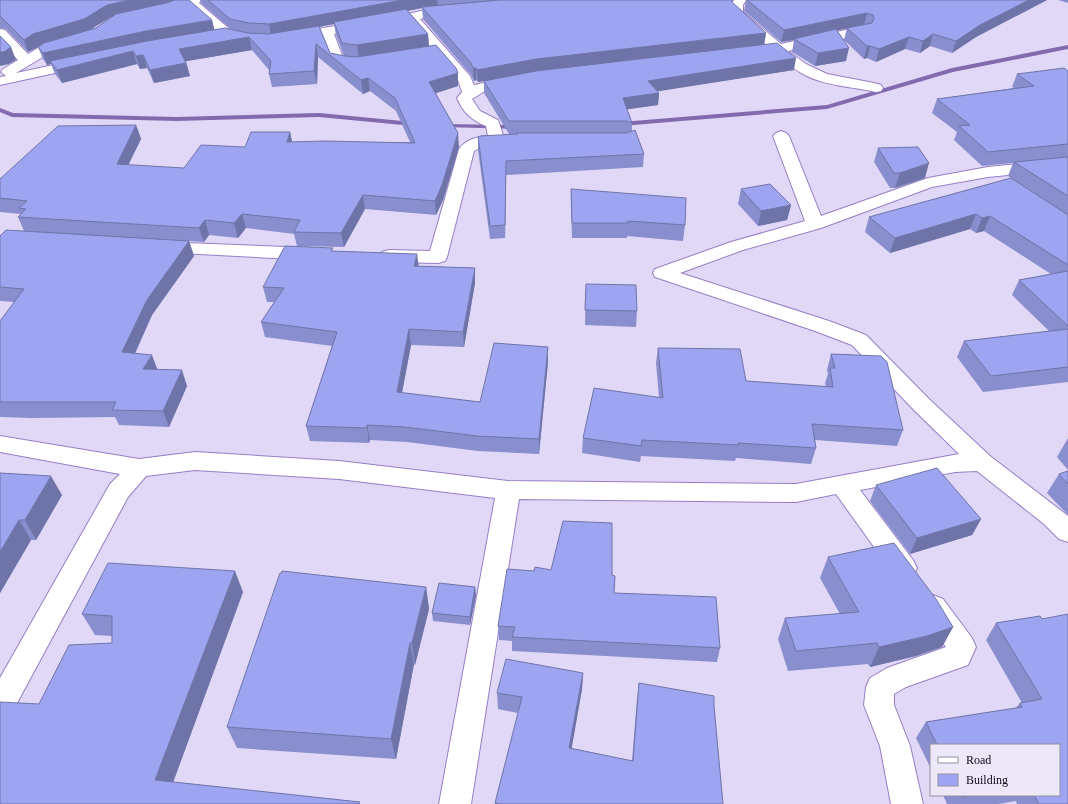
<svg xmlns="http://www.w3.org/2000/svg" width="1068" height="804" viewBox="0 0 1068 804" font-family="Georgia,serif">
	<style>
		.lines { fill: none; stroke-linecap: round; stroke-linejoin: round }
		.stream { fill: #826aaf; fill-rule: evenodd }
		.minor-casing { stroke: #967ec5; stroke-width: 2 }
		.minor { fill: #fff; fill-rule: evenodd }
		.wall { fill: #888ece; fill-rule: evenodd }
		.shaded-wall { fill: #6f74a8 }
		.building { fill: #9ea5f0; stroke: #6f74a8 }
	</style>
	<rect width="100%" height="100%" fill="#e1d8f7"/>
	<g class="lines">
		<g class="stream">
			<polygon points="1068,45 1068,49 953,72 827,109 621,126 618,124 621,122 827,105 952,68"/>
			<polygon points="0,108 13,113 177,117 319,113 413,122 416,124 413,126 319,117 177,121 12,117 0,112"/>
			<polygon points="444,124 517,125 520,127 517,129 442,127 441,126"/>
		</g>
		<g class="minor-casing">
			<g id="minor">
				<polygon points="181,0 201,0 199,3 233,32 235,35 233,38 223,38 188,6 162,14 158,13 156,10 158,7"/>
				<path d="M734 0H746L743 5V12L781 44 864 26 869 27 870 30 869 33 788 51 806 64 827 74 874 83 881 85 883 88 881 91 876 92C854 87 829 86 809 77 796 71 785 62 775 53L753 56 748 55 746 52 748 49 767 46 733 16C729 10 731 5 734 0Z"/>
				<path d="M452 6 456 7 458 10 456 13 420 19 470 76 474 85 512 77 517 78 519 81 517 84 485 91 472 99 480 111 498 120 503 135 513 136 515 139 513 142C499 146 486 144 474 151L447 257 445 261 438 263 389 262 382 260 380 256 382 252 389 250 430 251 459 149C466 139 477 137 488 136L486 126C471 120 463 112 457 98L462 92 458 80 409 21 334 34 343 58 364 61 366 64 364 67C353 70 343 67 332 64L322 36 293 41 288 40 286 37 288 34 293 33 412 13 438 7Z"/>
				<polygon points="0,29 5,30 28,54 38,48 68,39 73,40 75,43 73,46 48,54 16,73 82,59 87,60 89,63 87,66 0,85 0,77 6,76 1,72 3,69 18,60 0,41"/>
				<polygon points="781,131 786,133 789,136 821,216 928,178 988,167 1068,159 1068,169 988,177 932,187 821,228 743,250 680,273 829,321 866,335 929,399 990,456 1068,516 1068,542 1059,539 1044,524 977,471 955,472 860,490 913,560 917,568 913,576 904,579 895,576 836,494 796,502 519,499 471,804 439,804 495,498 339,479 195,470 146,476 128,497 10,716 0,720 0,678 110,484 120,474 0,452 0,436 139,459 195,452 339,461 508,481 796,484 959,454 913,409 852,345 815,331 655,277 653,273 655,269 731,242 805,221 773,136 776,133"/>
				<polygon points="161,242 312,248 318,250 321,254 318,258 312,260 161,252 155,251 152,247 155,243"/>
				<polygon points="933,595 943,599 972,638 976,647 968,665 906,687 894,694 894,705 910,746 923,804 891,804 880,746 864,705 866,687 870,678 887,668 946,647 919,607 923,599"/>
			</g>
		</g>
		<use href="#minor" class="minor"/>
	</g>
	<g class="wall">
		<path d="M0 0 212 20 214 30 231 29 201 3 200 0H733L732 2 766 33 764 45 794 70 657 91 659 93 658 105 627 109 632 123V131L644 154 643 167 506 175 505 238 490 239 478 150V137L517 135V134H509L484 93V81H485L478 82 476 80 474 81 471 75 423 19 422 8 408 11 428 34 429 46 458 73V86L436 93 459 147 443 200 436 215 365 209 344 247 297 246 294 234 246 228 238 238 209 235 204 242 189 241 194 256 152 315 135 354 158 370 187 386 169 427 119 425 115 417 31 418 0 417V321L14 302 0 301V236L24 231 18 217 21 214 0 212V179L136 125 141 139 128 165 184 168 290 132 292 142H410L396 111 370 91 363 94 318 57 317 84 272 87 269 74V70L252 50 186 61 190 76 154 83 147 68 140 69 137 64 62 83 55 74 51 64 47 65 43 59 38 47 40 46 28 52 6 29 0 28ZM113 16 96 28 91 29 111 17ZM334 24 336 35 344 56 330 53 319 27Z"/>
		<polygon points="746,0 1047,0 976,37 952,53 930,46 920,53 905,49 876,62 867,58 864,59 844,40 847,28 837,30 846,61 815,66 792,52 794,40 781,42 744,11"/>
		<polygon points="1058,0 1068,0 1068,3"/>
		<polygon points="1068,71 1068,382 983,392 957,357 964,341 1049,331 1012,295 1019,280 1051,274 984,231 976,233 970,229 890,253 865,232 869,217 1011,178 1008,176 1013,163 982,166 954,140 957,132 932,113 937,99 1014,88 1012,87 1017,74"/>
		<polygon points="878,148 925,178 895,188 890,188 874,162"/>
		<polygon points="571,189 685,225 683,241 627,236 627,238 572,238 571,204"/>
		<polygon points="741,189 791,205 787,220 758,226 738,204"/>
		<polygon points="333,251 419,266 475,268 475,283 464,347 411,345 402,393 480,402 548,362 539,454 478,451 407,442 370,440 369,443 310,441 306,426 332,346 265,337 261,322 274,302 267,302 263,287"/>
		<polygon points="586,284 637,311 636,327 585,325"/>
		<polygon points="658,348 746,381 826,387 825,383 828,374 827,370 831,354 903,430 897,446 815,440 816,448 811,464 736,458 735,461 641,456 640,462 582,453 583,438 659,397 656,363"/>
		<polygon points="1068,438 1068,470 1057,457"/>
		<polygon points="1068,471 1068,515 1047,493 1059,474"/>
		<polygon points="0,473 62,495 36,540 31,540 0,593"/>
		<polygon points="876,485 981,519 972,535 910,554 870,501"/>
		<polygon points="828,557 953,627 942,647 916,656 870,667 868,664 788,671 778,639 785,618 840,614 820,578"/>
		<polygon points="551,570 612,575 614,593 720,648 717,662 512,651 512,641 499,640 498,626 534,571"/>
		<polygon points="426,587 429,609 415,665 414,664 396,759 237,748 227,727"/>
		<polygon points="475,587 476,595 470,625 433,621 432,613"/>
		<polygon points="243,592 173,782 360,802 360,804 0,804 39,704 112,643 112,636 95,635 82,614"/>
		<polygon points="1040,616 1068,804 1017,804 1016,801 999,804 947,804 943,795 1059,795 1059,745 931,745 931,769 916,738 926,722 1016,708 1020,703 1022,703 986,640 996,623"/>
		<polygon points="583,673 582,689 571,748 632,761 637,699 639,683 714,706 723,804 495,804 518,713 498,709 497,693"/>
	</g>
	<g class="shaded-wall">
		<polygon points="130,0 177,0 162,6 111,17 88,31 38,47 28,52 24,40 33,34 107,5"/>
		<polygon points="403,0 437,0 438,6 423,8 422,7 422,8 335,24 334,22 334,24 271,35 269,24"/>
		<polygon points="1029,0 1047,0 976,37 952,53 956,41 980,25"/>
		<polygon points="867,13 864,25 795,39 794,39 794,40 781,42 784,30"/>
		<polygon points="212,20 215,32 50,61 51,64 47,65 43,53 146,31"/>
		<polygon points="766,33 764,45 536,72 478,82 477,70 536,59"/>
		<polygon points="428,34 429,47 359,58 357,45"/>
		<polygon points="933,34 930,46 920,53 923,41"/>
		<polygon points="249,37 252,50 182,62 179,49"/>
		<polygon points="909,37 905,49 876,62 879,49"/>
		<polygon points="316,44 318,57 317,84 314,71"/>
		<polygon points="867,46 870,46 867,58 864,59"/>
		<polygon points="11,47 16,60 9,64 0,66 0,52"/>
		<polygon points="849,48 846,61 815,66 818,53"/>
		<polygon points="133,51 137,64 62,83 57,70"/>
		<polygon points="143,55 147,68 140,69 136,56"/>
		<polygon points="796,58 794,70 647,93 648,81"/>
		<polygon points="186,63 190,76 154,83 150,70"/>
		<polygon points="473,68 476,68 476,80 474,81"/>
		<polygon points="458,73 458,86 430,95 429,82"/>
		<polygon points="368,78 370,91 363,94 361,80"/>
		<polygon points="659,93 658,105 623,110 623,98"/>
		<polygon points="136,125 141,139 122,178 117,164"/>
		<polygon points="290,132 293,146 287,142"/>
		<polygon points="458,133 459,147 443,200 436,215 435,201"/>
		<polygon points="506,161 506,175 505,238 505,225"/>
		<polygon points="929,163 925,178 895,188 900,173"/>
		<polygon points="363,195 365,209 344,247 341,233"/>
		<polygon points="791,205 787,220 758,226 761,211"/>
		<polygon points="242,214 246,228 238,238 234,223"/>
		<polygon points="976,214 970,229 890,253 895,238"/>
		<polygon points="990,216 984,231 976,233 982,218"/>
		<polygon points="205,220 209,235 204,242 199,228"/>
		<polygon points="189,241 194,256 152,315 128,368 122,352 147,300"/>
		<polygon points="417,254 419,269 414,266"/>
		<polygon points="475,268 475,283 464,347 463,332"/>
		<polygon points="409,329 411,345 399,408 397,392"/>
		<polygon points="548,347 548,362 539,454 539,439"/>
		<polygon points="152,355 158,371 143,369"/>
		<polygon points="182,370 187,386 169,427 163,411"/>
		<polygon points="367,425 370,440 369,443 367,428"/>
		<polygon points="51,476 62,495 36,540 25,520"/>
		<polygon points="981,519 972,535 910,554 917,538"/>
		<polygon points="19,520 31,540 0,593 0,552"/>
		<polygon points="235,571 243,592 167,799 155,780"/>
		<polygon points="426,587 429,609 415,665 412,643"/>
		<polygon points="475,587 476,595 470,625 470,617"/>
		<polygon points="953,627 942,647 916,656 870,667 879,647"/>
		<polygon points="410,643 414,664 396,759 391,739"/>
		<polygon points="583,673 582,689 569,764 569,748"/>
	</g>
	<g class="building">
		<polygon points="0,0 130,0 107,5 84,19 33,34 24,40 1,17 0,17"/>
		<polygon points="175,0 189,0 212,20 146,31 43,53 38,47 44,43 96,28 116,14 166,3"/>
		<polygon points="208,0 403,0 269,24 249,23 230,19"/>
		<polygon points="499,0 732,0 732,2 766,33 536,59 477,70 476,68 473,68 471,63 422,7"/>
		<polygon points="747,0 1029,0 980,25 956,41 933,34 923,41 909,37 879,49 870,46 867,46 847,28 872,23 874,19 873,15 867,13 784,30"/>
		<polygon points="406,9 428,34 357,45 342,43 334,22"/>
		<polygon points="319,26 330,53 345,56 357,57 436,45 456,68 458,73 429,82 458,133 442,185 435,201 363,195 341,233 294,232 300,220 242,214 234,223 205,220 199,228 18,217 26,209 19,208 27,201 0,198 0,179 58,126 136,125 117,164 184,168 201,145 245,147 251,132 290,132 287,142 325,141 415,143 395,98 368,78 361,80 316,44 314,71 269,74 271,61 249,37 179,49 186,63 150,70 143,55 136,56 133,51 57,70 50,61 147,41 225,28 248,33 268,34"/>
		<polygon points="836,29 849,48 818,53 794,39"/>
		<polygon points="0,36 11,47 4,52 0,52"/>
		<polygon points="777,43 796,58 648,81 659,93 623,98 632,123 627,121 509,121 484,81 536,71"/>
		<polygon points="1064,68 1068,71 1068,144 988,152 959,126 970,125 937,99 1034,86 1017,74"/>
		<polygon points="635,130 644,154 506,161 505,225 490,226 478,137 480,136 518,134 517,133 627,133"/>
		<polygon points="918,147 929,163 900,173 894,173 878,148"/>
		<polygon points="1068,157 1068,196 1014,162"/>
		<polygon points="1011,178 1068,215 1068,265 990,216 982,218 976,214 895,238 869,217"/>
		<polygon points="770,184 791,205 761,211 741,189"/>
		<polygon points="571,189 686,198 685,225 628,221 628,223 572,223"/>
		<polygon points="6,230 189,241 147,300 122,352 152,355 143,369 182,370 163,411 112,410 116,402 0,402 0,321 24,289 0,287 0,236"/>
		<polygon points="285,246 333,248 331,251 417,254 414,266 475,268 463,332 409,329 397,392 480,402 494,343 548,347 539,439 477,436 405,427 367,425 367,428 306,426 337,332 261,322 284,288 263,287"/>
		<polygon points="1068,271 1068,326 1019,280"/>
		<polygon points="586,284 636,285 637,311 585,310"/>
		<polygon points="1068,329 1068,367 991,376 964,341"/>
		<polygon points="658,348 740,349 746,381 833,387 830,368 835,368 831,354 881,356 887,362 903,430 812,424 816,448 738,443 739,445 642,440 641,446 583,438 594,388 663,398"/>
		<polygon points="937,468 981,519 917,538 876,485"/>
		<polygon points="1068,471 1068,484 1059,474"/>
		<polygon points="0,473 51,476 25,520 19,520 0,552"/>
		<polygon points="563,521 612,523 612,575 615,576 614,593 716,597 720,648 512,637 515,627 498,626 507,569 534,571 535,567 551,570"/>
		<polygon points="894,543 936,599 953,627 927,636 879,647 877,643 796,651 785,618 859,612 828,557"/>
		<polygon points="108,563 235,571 155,780 360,802 359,804 0,804 0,702 39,704 69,645 112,643 112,616 82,614"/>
		<polygon points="282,571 426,587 412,643 410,643 391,739 227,727 280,573 282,573"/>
		<polygon points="439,583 475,587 470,617 432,613"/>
		<polygon points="1068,614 1068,804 1039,804 1034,795 1059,795 1059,745 937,745 926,722 1022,707 1020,703 1042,699 996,623 1040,616 1042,619"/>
		<polygon points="506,659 583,673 569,748 633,761 639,683 714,696 714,706 723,804 499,804 495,803 522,697 497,693"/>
		<polygon points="962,795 976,795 963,797"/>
	</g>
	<rect x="930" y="744" width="130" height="52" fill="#ede8f8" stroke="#958ea1"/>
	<rect x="938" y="757" width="20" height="6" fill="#ffffff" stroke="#958ea1"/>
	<text x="966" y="764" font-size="12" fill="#10061f">Road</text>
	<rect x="938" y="774" width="20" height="12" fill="#9ea5f0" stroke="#958ea1"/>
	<text x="966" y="784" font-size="12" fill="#10061f">Building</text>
</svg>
